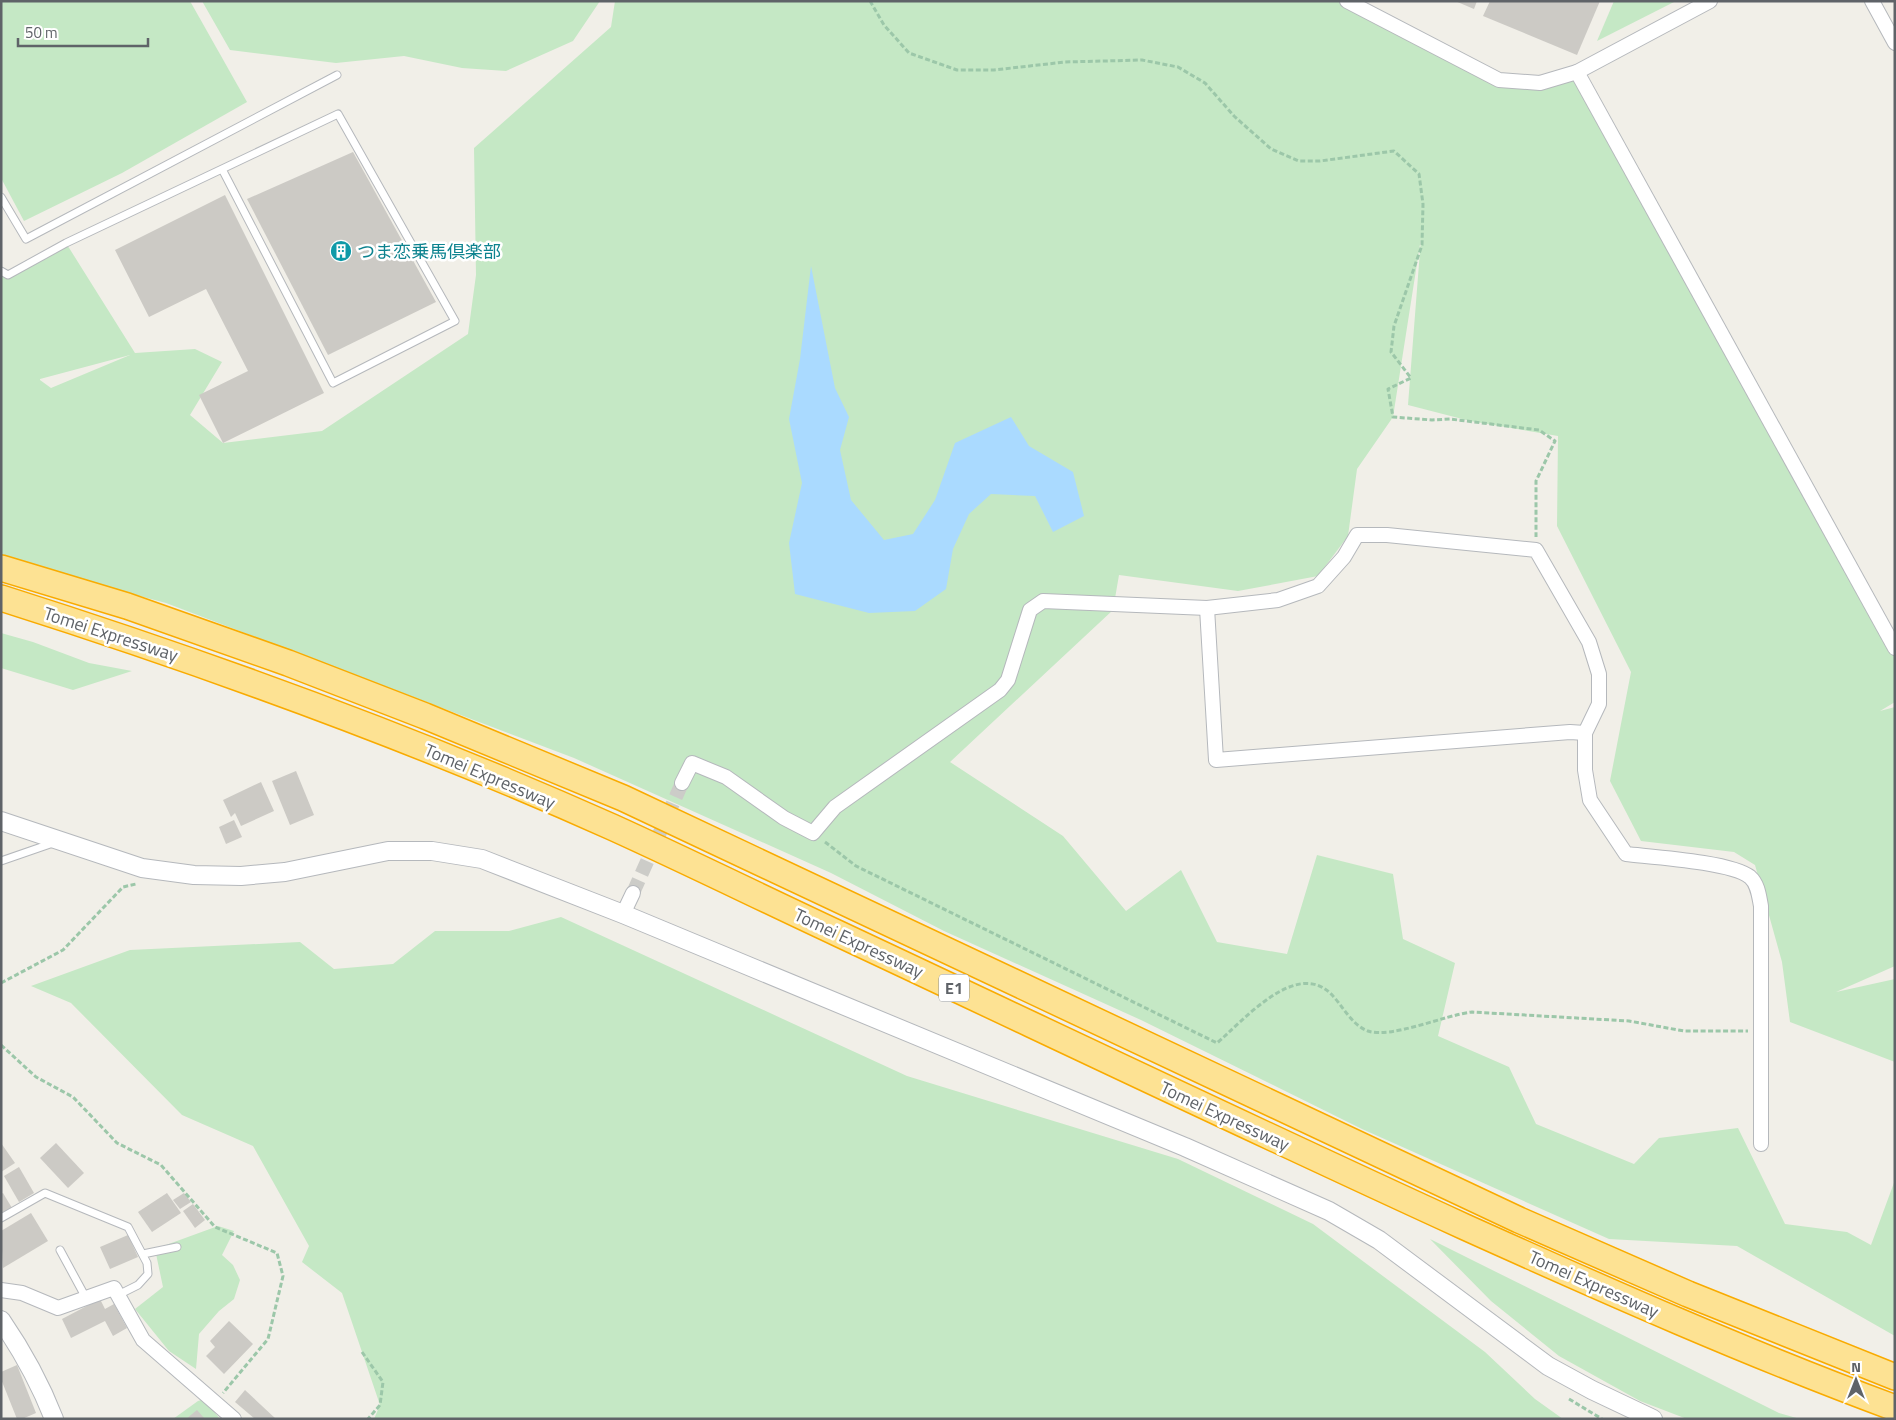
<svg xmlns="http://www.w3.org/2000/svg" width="1896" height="1420" viewBox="0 0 1896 1420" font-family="'Titillium Web','Noto Sans JP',sans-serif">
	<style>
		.green { fill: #c5e8c5; fill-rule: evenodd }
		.water { fill: #aadaff }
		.building { fill: #cccac5 }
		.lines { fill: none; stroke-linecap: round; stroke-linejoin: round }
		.minor-tunnel { stroke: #ccccc8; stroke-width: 14; stroke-dasharray: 14 7; stroke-linecap: butt }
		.service-casing { stroke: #b5b8bc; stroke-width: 9 }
		.minor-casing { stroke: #b5b8bc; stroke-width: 16 }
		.tertiary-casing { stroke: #b5b8bc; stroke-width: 20 }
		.motorway-casing { stroke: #f9ab00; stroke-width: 28 }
		.path { stroke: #9cc7a9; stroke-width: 3; stroke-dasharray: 5 2.5; stroke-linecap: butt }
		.service { stroke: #fff; stroke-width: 7 }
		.minor { stroke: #fff; stroke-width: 14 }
		.tertiary { stroke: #fff; stroke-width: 18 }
		.motorway { stroke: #fde293; stroke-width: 25 }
		.labels { text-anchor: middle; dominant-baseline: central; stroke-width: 5; stroke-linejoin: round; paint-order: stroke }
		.shield { fill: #fff; stroke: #8f9295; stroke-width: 1 }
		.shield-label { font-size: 16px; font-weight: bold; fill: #5f6368 }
		.culture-label { font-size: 18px; fill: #0d838f; stroke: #fff; text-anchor: start }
		.street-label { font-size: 18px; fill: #5f6368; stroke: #fff }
	</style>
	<rect width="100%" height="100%" fill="#f1efe8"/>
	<g class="green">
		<polygon points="1,1 190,1 247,102 122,173 24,221 1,178"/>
		<polygon points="202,1 600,1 573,41 506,71 462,68 404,56 336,63 230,50"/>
		<path d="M615 1H1347L1499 80 1577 72 1895 648V702L1880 711 1895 707V966L1836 992 1895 979V1062L1790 1022 1782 962 1755 865 1734 852 1641 841 1610 781 1631 672 1557 526 1558 436 1470 421 1408 405 1421 238 1393 417 1357 469 1348 536 1318 576 1238 591 1119 575 1113 610 950 762 1063 836 1126 911 1181 870 1217 942 1287 954 1317 855 1393 874 1403 939 1455 963 1438 1036 1509 1067 1536 1124 1634 1164 1659 1138 1738 1128 1785 1224 1847 1232 1871 1245 1895 1180V1336L1737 1246 1609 1239 1362 1129 1141 1020 944 931 831 873 574 758 166 603 1 559V271L8 275 66 243 135 353 195 349 222 362 190 415 223 443 322 431 468 334 476 275 474 148 611 27ZM130 355 51 388 40 380V379Z"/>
		<polygon points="1614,1 1676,1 1597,41"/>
		<polygon points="1,633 33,642 89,663 132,671 73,690 1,668"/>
		<polygon points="561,917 907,1076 1178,1159 1313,1224 1485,1352 1535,1399 1563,1419 374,1419 380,1405 342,1293 302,1262 309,1246 253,1146 182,1115 71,1003 31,986 130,950 300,942 334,969 393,964 435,931 509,931"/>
		<polygon points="218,1226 234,1231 222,1255 233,1265 240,1280 234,1299 219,1311 199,1334 196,1369 169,1351 135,1309 163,1287 155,1249"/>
		<polygon points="1430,1239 1779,1413 1800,1419 1687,1419 1640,1401 1559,1356 1491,1301"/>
		<polygon points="204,1399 220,1419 173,1419 198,1401"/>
	</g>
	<polygon class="water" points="811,266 835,388 849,417 840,450 851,500 884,540 913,534 935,500 955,443 1011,417 1029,446 1073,472 1084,516 1053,532 1035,496 991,494 969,514 953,549 946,589 915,611 869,613 795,594 789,543 802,483 789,419 800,359"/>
	<g class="building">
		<polygon points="1455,1 1477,1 1474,9"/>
		<polygon points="1490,1 1600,1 1577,55 1483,16"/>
		<polygon points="353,152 436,302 328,355 247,199"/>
		<polygon points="225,195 324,393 223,443 199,395 248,371 206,289 149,317 115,250"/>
		<polygon points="296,771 314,815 290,825 272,781"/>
		<polygon points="261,782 274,811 241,826 235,813 231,817 223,800"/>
		<polygon points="234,820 242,837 226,844 219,827"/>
		<polygon points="1,1143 15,1163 1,1172"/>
		<polygon points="56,1143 84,1173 68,1188 40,1158"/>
		<polygon points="19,1167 34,1193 19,1202 4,1176"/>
		<polygon points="3,1193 12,1208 1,1215 1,1194"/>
		<polygon points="167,1193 181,1213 152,1232 138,1212"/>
		<polygon points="184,1193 191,1202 180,1209 173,1200"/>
		<polygon points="193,1204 205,1220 195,1228 183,1211"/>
		<polygon points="31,1213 48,1241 3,1268 1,1231"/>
		<polygon points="128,1235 138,1257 110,1269 100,1247"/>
		<polygon points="100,1299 105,1309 114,1304 127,1328 113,1336 105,1321 71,1338 62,1319"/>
		<polygon points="229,1321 253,1344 224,1374 206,1356 215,1347 210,1341"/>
		<polygon points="17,1365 36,1413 22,1419 17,1419 1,1379 1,1372"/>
		<polygon points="245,1390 276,1419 255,1419 235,1402"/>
		<polygon points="197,1410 205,1419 186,1419"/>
	</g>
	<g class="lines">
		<polyline class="minor-tunnel" points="633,893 682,783"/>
		<g class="service-casing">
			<g id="service">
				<polyline points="1,197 26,239 337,75"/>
				<polyline points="1,271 8,275 66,243 338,114 455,321 333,383 222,169"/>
				<polyline points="1,861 53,843"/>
				<polyline points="1,1218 45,1193 128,1227 147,1263 148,1274 138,1285 118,1295"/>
				<polyline points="60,1250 86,1298"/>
				<polyline points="143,1254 177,1247"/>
			</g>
		</g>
		<g class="minor-casing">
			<g id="minor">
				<polyline points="1347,1 1499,80 1540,83 1577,72 1710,1"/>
				<polyline points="1872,1 1895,43"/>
				<polyline points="1577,72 1895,648"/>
				<polyline points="1207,608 1216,760 1570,732 1585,733"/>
				<path d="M682 783 692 763 726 777 784 818 813 833 835 807 1000 690 1008 680 1030 610 1043 601 1207 608 1278 600 1318 586 1344 557 1357 535H1387L1536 550 1589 642 1599 674V704L1585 733V770L1590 800 1626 854C1652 857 1732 862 1750 877 1758 884 1759 896 1761 906V1144"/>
				<polyline points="623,914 633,893"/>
				<polyline points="1,1290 22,1293 58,1308 114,1288 143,1340 234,1419"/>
			</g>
		</g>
		<g class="tertiary-casing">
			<g id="tertiary">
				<polyline points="1,821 142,868 194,875 241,876 285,872 388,851 432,851 482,859 623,914 1185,1147 1329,1211 1379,1240 1548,1366 1592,1390 1653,1419"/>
				<path d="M1 1320C23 1352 40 1383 54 1419"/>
			</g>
		</g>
		<g class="motorway-casing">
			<g id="motorway">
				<polyline points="1,568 127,606 288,663 425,716 623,798 1519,1220 1688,1294 1895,1377"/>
				<path d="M1 598C209 664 413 738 612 827 687 861 762 898 837 933 1046 1031 1255 1131 1465 1227 1607 1291 1749 1354 1895 1408"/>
			</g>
		</g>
		<g class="path">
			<polyline points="870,1 884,25 909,53 957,70 994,70 1065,62 1142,60 1178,67 1205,83 1234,116 1271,149 1299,161 1320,161 1394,151 1419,174 1423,204 1422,245 1394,326 1391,352 1411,378 1388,389 1393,417 1432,420 1450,419 1539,430 1555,441 1536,481 1536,537"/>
			<path d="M825 842 856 866 1217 1043C1243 1021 1295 960 1330 993 1342 1004 1351 1025 1368 1031 1391 1039 1445 1015 1472 1012L1629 1021 1684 1031H1748"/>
			<polyline points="1,983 63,950 123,887 136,884"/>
			<polyline points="1,1045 36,1077 73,1097 117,1143 161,1165 215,1227 277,1253 283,1276 268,1339 223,1393"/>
			<polyline points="362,1352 383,1382 380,1405 368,1419"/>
			<polyline points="1569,1399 1602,1419"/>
		</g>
		<use href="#service" class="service"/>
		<use href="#minor" class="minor"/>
		<use href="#tertiary" class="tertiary"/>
		<use href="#motorway" class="motorway"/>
	</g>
	<defs>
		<g id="building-disc" transform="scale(1.125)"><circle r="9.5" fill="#0f9aa8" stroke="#fff"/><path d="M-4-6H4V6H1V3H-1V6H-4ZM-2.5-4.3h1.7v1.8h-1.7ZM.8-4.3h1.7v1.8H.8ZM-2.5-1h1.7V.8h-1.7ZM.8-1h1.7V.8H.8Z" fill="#fff"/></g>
	</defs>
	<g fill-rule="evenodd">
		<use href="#building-disc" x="341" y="251"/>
	</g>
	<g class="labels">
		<rect class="shield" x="939" y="974.5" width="30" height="27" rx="4"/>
		<g class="shield-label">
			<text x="954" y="988">E1</text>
		</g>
		<g class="culture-label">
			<text x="357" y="251">つま恋乗馬倶楽部</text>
		</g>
		<g class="street-label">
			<text transform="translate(111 634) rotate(18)">Tomei Expressway</text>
			<text transform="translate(490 776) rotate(23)">Tomei Expressway</text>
			<text transform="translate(859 943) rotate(25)">Tomei Expressway</text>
			<text transform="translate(1225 1116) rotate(25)">Tomei Expressway</text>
			<text transform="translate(1594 1284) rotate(24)">Tomei Expressway</text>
		</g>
	</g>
	<rect width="1896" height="1420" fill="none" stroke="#5f6368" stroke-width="5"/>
	<g transform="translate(1856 1380)" stroke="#ffffff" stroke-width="4" paint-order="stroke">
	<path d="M0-4L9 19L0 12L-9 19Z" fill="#5f6368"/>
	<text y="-8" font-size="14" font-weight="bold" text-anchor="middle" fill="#5f6368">N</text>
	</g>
	<path d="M18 38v8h130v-8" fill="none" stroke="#5f6368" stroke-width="2.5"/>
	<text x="25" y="38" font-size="15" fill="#5f6368" stroke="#ffffff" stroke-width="4" paint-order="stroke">50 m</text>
</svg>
